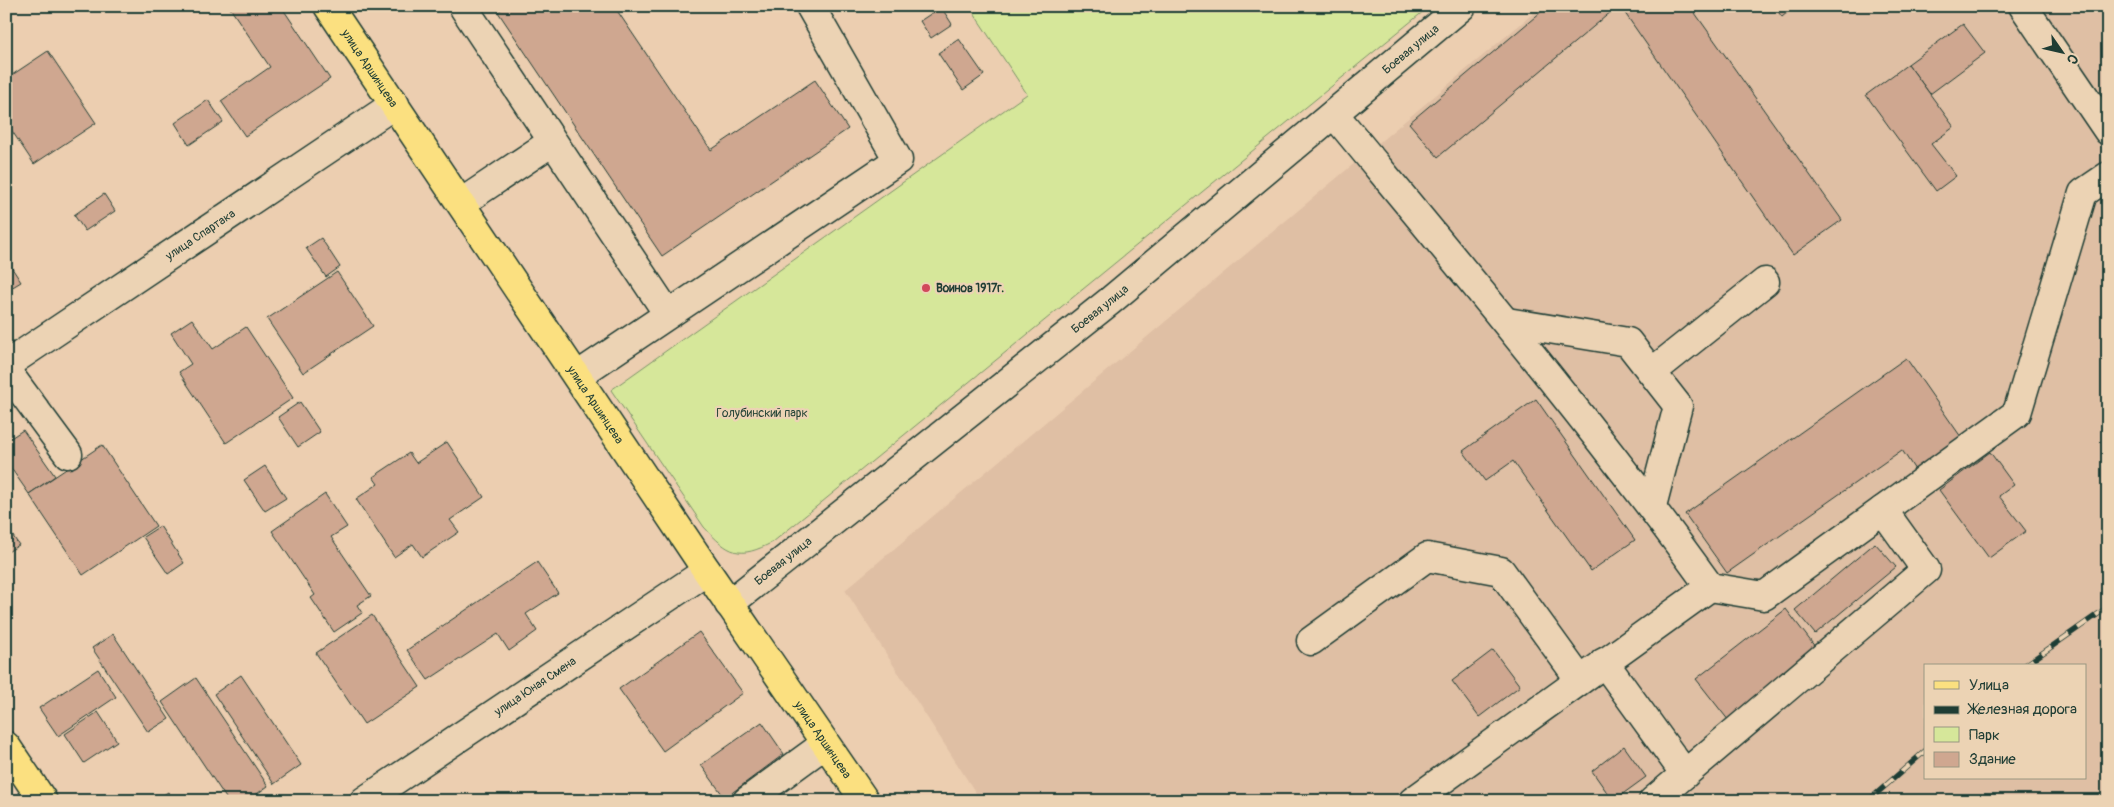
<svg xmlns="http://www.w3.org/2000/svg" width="2114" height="807" viewBox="0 0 2114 807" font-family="Pangolin,sans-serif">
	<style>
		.built { fill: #dfbfa4; fill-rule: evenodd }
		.green { fill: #d6e79a; stroke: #7a9267 }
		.building { fill: #cfa790; stroke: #1f3d34 }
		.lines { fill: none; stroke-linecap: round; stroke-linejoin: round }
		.minor-casing { stroke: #1f3d34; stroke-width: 31 }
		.major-casing { stroke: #1f3d34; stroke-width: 31 }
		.minor { stroke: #ecd3b4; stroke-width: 28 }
		.major { stroke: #fbe080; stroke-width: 28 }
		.rail-casing { stroke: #1f3d34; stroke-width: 5.5 }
		.rail { stroke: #ecd3b4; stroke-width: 4; stroke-dasharray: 11; stroke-linecap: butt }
		.poi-dot { fill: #d1495b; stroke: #ecd3b4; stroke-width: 2 }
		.labels { text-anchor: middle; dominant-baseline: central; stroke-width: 4.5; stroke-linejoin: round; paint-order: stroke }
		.street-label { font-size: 12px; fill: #1f3d34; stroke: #ecd3b4 }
		.poi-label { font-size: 12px; font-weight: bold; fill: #1f3d34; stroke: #ecd3b4; text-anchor: start }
		.park-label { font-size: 12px; fill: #284639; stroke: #ecd3b4 }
	</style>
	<rect width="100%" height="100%" fill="#ecceb0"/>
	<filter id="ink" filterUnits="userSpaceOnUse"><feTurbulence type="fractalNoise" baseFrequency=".02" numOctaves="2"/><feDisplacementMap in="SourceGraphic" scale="10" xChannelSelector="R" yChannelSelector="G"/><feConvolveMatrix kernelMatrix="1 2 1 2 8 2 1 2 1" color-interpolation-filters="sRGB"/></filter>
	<g filter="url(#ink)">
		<path class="built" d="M1542 6H2108V801H981L845 590ZM1925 666H2085V778H1925Z"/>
		<path class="green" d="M969 6H1430L773 542C739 560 729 554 704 527L611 390 1027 94Z"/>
		<g class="building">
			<polygon points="233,6 281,6 330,79 245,136 221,101 270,67 230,8"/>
			<polygon points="506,6 614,6 711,150 815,80 848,129 662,256 498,12"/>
			<polygon points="1548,6 1618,6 1438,157 1409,123"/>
			<polygon points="1620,6 1690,6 1842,220 1793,255"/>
			<polygon points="1774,6 1795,6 1782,17"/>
			<polygon points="941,7 952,24 931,38 920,21"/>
			<polygon points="1963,24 1985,53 1930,94 1908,64"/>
			<polygon points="959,39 984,75 963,90 938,53"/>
			<polygon points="48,51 96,123 34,164 6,122 6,79"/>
			<polygon points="1908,64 1954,127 1931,144 1956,176 1936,191 1866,95"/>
			<polygon points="208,100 223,122 189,145 175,123"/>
			<polygon points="104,194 115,211 85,231 74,215"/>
			<polygon points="321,238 340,267 326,277 306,248"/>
			<polygon points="6,259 21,282 6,291"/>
			<polygon points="337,272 373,326 303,373 267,319"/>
			<polygon points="192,319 213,349 246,327 293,398 226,443 179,372 191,364 171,333"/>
			<polygon points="1906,358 1961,437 1915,470 1902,450 1727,573 1685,514"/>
			<polygon points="1536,399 1635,540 1591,571 1513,461 1485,481 1463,451"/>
			<polygon points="300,402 320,432 298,447 278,417"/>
			<polygon points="23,430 55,476 29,494 6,461 6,441"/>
			<polygon points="447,442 484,497 450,520 459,532 422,557 413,544 394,557 356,499 378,484 373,477 409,453 416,463"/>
			<polygon points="102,445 156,526 83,575 29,494"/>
			<polygon points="1990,452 2014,485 1999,496 2026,531 1989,558 1939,490"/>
			<polygon points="265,466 286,498 265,511 244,480"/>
			<polygon points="325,494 347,527 331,537 371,596 357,605 362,613 334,632 311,598 315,595 272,531"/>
			<polygon points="6,526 19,545 6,553"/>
			<polygon points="160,526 184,563 168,574 143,537"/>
			<polygon points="1875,543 1896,567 1815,634 1795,610"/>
			<polygon points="537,562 558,593 526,614 537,631 509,651 498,634 428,680 407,650"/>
			<polygon points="1786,609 1819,652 1729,721 1696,679"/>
			<polygon points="372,615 420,687 364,724 316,653"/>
			<polygon points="699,632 743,693 663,751 619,689"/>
			<polygon points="113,634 169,719 148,732 92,648"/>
			<polygon points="1493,650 1520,686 1479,717 1452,681"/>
			<polygon points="98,669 116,697 58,736 39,708"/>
			<polygon points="241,675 301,765 274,784 214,694"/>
			<polygon points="196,678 268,786 247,801 228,801 162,702"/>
			<polygon points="98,712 117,741 84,763 65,734"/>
			<polygon points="762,722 784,754 725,798 701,765"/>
			<polygon points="1624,746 1646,777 1613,801 1592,771"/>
			<polygon points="168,792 174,801 154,801"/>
		</g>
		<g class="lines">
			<g class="minor-casing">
				<g id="minor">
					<polyline points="467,6 464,8 668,314"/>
					<polyline points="2023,6 2108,131"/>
					<path d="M1334 114C1462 269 1592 423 1710 587L1764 596 2017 413 2083 193 2108 176"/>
					<polyline points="461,203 552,142"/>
					<polyline points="1507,322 1628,342 1678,406 1652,506"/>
					<path id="s1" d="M6 365 395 104"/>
					<polyline points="6,370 68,454"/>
					<polyline points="1652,372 1765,282"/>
					<polyline points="577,376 898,160 810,6"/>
					<path id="s2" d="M729 604 1110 301 1462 6"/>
					<polyline points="1311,641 1427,557 1501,571 1580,680"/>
					<polyline points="1604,662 1685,774"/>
					<path id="s3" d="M364 801 707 571"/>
					<polyline points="747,801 825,744"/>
					<polyline points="1413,801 1710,587"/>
					<polyline points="1653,801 1926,570 1883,510"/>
				</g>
			</g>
			<g class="major-casing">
				<g id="major">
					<path id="s4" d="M328 6 707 571 865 801"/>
					<polyline points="6,746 43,801"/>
				</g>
			</g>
			<use href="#minor" class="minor"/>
			<use href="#major" class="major"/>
			<g class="rail-casing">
				<g id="rail">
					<polyline points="2024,666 2108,607"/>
					<polyline points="1868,801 1925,751"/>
				</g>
			</g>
			<use href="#rail" class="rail"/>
		</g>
	</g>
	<circle class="poi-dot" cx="926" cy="288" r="5"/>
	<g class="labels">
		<g class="street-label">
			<text stroke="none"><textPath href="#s2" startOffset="879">Боевая улица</textPath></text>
			<text stroke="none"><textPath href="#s4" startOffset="75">улица Аршинцева</textPath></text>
			<text stroke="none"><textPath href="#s1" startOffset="234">улица Спартака</textPath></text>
			<text stroke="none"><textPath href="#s2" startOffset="474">Боевая улица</textPath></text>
			<text stroke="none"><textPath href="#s4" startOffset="480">улица Аршинцева</textPath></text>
			<text stroke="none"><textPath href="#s2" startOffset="69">Боевая улица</textPath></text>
			<text stroke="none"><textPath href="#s3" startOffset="206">улица Юная Смена</textPath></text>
			<text stroke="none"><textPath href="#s4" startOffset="885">улица Аршинцева</textPath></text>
		</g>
		<g class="poi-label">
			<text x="936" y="288">Воинов 1917г.</text>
		</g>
		<g class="park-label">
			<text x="762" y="413">Голубинский парк</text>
		</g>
	</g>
	<rect width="2114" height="807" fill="none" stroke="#ecd3b4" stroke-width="25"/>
	<rect x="12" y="12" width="2089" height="782" fill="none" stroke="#1f3d34" stroke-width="2" filter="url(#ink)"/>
	<rect x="1924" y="664" width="162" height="115" fill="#ecd3b4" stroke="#9a9781"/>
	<rect x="1934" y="681" width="25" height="8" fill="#fbe080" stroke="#9a9781"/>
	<text x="1969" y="690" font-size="15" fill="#1f3d34">Улица</text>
	<rect x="1934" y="706" width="25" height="8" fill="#1f3d34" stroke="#9a9781"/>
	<text x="1969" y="714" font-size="15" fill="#1f3d34">Железная дорога</text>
	<rect x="1934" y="727" width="25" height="15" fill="#d6e79a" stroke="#9a9781"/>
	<text x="1969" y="740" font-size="15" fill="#1f3d34">Парк</text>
	<rect x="1934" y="752" width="25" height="15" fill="#cfa790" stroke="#9a9781"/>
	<text x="1969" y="764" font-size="15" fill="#1f3d34">Здание</text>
	<g transform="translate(2062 52) rotate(124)" stroke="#ecd3b4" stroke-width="4" paint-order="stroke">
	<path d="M0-4L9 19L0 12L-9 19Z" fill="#1f3d34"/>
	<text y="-8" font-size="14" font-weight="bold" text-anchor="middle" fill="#1f3d34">С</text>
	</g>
</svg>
